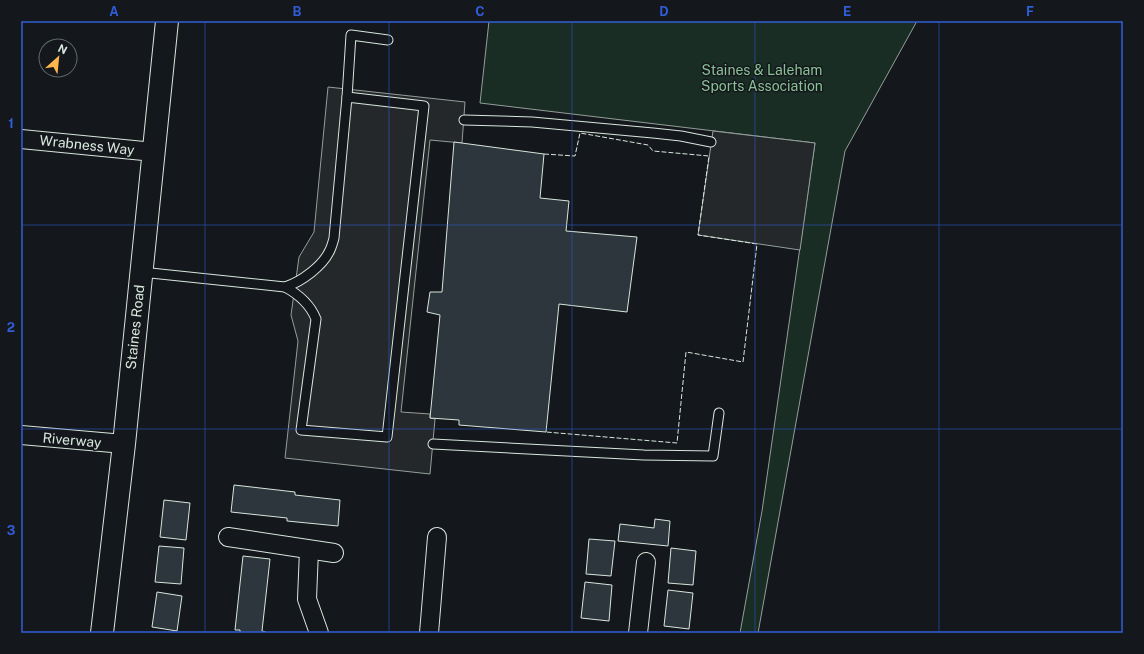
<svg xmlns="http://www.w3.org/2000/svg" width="1144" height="654" viewBox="0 0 1144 654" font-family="'Public Sans',sans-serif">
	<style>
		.green { fill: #1a2d24; stroke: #939e99 }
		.parking { fill: #24282b; stroke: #939e99 }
		.building { fill: #2c363c; stroke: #d8e6dc }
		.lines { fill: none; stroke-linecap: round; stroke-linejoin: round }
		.service-casing { stroke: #d8e6dc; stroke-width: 11 }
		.minor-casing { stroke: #d8e6dc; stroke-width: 20 }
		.secondary-casing { stroke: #d8e6dc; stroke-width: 24 }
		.service { stroke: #14181c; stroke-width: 9 }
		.minor { stroke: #14181c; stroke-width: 18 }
		.secondary { stroke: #14181c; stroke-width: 22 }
		.fence { stroke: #d8e6dc; stroke-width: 1; stroke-dasharray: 5 2; stroke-linecap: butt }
		.grid { fill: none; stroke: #305dd8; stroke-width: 1; stroke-opacity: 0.55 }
		.labels { text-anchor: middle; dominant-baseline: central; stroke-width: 3; stroke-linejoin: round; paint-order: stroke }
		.park-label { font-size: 14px; fill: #8ac095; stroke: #14181c }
		.street-label { font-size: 14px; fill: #d8e6dc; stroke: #14181c }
		.neatline { fill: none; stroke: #305dd8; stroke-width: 1.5 }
		.grid-label { font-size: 13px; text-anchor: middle; font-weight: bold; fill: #305dd8 }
	</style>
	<rect width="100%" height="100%" fill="#14181c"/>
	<polygon class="green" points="489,21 917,21 845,151 758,633 740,633 762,511 815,143 480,103"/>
	<g class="parking">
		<polygon points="328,87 465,102 462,143 430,140 401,412 430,414 430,418 435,419 430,474 285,458 298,341 291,315 299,257 314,232"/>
		<polygon points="713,131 815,143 800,250 698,235"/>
	</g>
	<g class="building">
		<polygon points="454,142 544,154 540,198 569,201 566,231 637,237 627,312 559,304 546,432 459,425 459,420 430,418 440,315 427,312 430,292 442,292"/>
		<polygon points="234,485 295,492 295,495 340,500 338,526 287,521 287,518 231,512"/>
		<polygon points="164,500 190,503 186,540 160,537"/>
		<polygon points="655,519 670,521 668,546 618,541 620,524 654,528"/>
		<polygon points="589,539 615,541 611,576 586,574"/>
		<polygon points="159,546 184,548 181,584 155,582"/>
		<polygon points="671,548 696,551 693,585 668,583"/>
		<polygon points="243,556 270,559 262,631 266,632 266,633 240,633 240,630 235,630"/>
		<polygon points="585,582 612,585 609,621 581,618"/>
		<polygon points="668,590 693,593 689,629 664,626"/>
		<polygon points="157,592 182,596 177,631 152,627"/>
	</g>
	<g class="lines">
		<g class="service-casing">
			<g id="service">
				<path d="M347 97 424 106 387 437 301 430 316 319C310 304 298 294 285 287 301 282 323 266 330 250 332 246 333 242 334 238Z"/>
				<polyline points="347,97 351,35 388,40"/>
				<polyline points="464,120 532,122 653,133 681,136 711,142"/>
				<polyline points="141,272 285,287"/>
				<polyline points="433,444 644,455 713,456 719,413"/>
			</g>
		</g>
		<g class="minor-casing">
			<g id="minor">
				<polyline points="21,139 154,152"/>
				<polyline points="21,435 124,444"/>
				<polyline points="228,537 334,553"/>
				<polyline points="309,550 307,599 319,633"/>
				<polyline points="429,633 437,537"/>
				<polyline points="638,633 646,562"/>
			</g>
		</g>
		<g class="secondary-casing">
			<polyline id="secondary" points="102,633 124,444 167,21"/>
		</g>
		<use href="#service" class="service"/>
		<use href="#minor" class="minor"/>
		<use href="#secondary" class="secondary"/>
		<polyline class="fence" points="544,154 575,156 580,133 648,145 653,151 709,156 698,235 757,244 743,362 686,352 677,443 546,432"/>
	</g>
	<path class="grid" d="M205 21V633M389 21V633M572 21V633M755 21V633M939 21V633M21 225H1123M21 429H1123"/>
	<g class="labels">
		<g class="park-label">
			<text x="762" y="70">Staines &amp; Laleham<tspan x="762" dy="16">Sports Association</tspan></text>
		</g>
		<g class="street-label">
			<text transform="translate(87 145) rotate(6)">Wrabness Way</text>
			<text transform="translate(135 327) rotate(-84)">Staines Road</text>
			<text transform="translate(72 440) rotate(5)">Riverway</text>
		</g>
	</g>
	<rect width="1144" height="654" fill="none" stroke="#14181c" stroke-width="44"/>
	<g transform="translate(58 58) rotate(27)"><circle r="19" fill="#14181c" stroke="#626a69"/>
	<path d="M0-3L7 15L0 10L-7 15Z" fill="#ffb74d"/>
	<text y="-6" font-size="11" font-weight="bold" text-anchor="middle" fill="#d8e6dc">N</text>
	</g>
	<rect x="22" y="22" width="1100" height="610" class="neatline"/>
	<g class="grid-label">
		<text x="114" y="16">A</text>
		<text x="297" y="16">B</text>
		<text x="480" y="16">C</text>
		<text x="664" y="16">D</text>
		<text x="847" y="16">E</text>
		<text x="1030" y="16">F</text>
		<text x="11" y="128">1</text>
		<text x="11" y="332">2</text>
		<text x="11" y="535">3</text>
	</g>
</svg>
